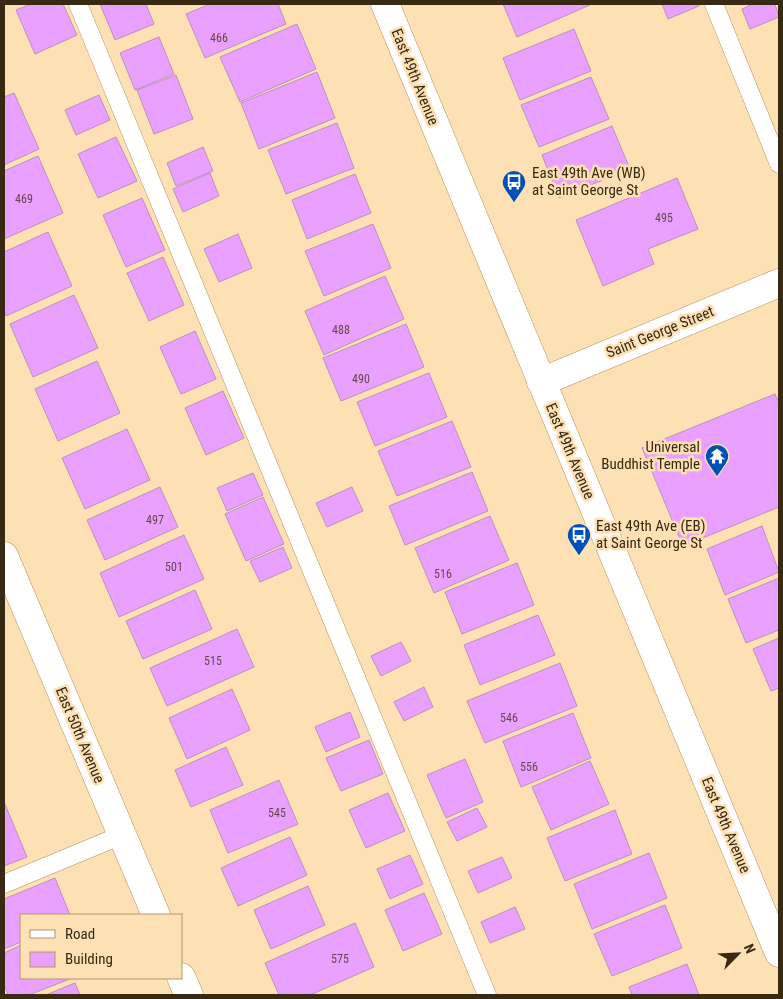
<svg xmlns="http://www.w3.org/2000/svg" width="783" height="999" viewBox="0 0 783 999" font-family="'Roboto Condensed',sans-serif">
	<style>
		.building { fill: #eaa0fe; stroke: #b891c2 }
		.lines { fill: none; stroke-linecap: round; stroke-linejoin: round }
		.lane-casing { stroke: #b4925c; stroke-width: 19 }
		.street-casing { stroke: #b4925c; stroke-width: 29 }
		.secondary-casing { stroke: #b4925c; stroke-width: 29 }
		.lane { stroke: #fff; stroke-width: 18 }
		.street { stroke: #fff; stroke-width: 28 }
		.secondary { stroke: #fff; stroke-width: 28 }
		.labels { text-anchor: middle; dominant-baseline: central; stroke-width: 5; stroke-linejoin: round; paint-order: stroke }
		.number-label { font-size: 12px; fill: #64474d }
		.street-label { font-size: 15px; fill: #372912; stroke: #fde0b4 }
		.poi-label { font-size: 15px; fill: #372912; stroke: #fde0b4; text-anchor: start }
	</style>
	<rect width="100%" height="100%" fill="#fde0b4"/>
	<g class="building">
		<polygon points="31,4 63,4 77,35 35,54 16,10"/>
		<polygon points="100,4 146,4 154,24 115,40"/>
		<polygon points="210,4 278,4 286,24 205,58 186,14"/>
		<polygon points="503,4 592,4 517,37"/>
		<polygon points="662,4 698,4 699,6 668,19"/>
		<polygon points="753,4 775,4 779,17 750,29 742,9"/>
		<polygon points="297,24 316,69 240,102 220,57"/>
		<polygon points="574,29 591,71 520,100 503,58"/>
		<polygon points="159,37 174,74 135,90 120,53"/>
		<polygon points="317,72 335,118 259,149 241,103"/>
		<polygon points="176,75 193,119 154,134 137,90"/>
		<polygon points="591,77 609,119 539,147 521,105"/>
		<polygon points="14,93 39,149 4,165 4,97"/>
		<polygon points="99,95 110,120 76,135 65,110"/>
		<polygon points="337,123 354,168 286,194 268,150"/>
		<polygon points="612,126 630,169 559,198 542,155"/>
		<polygon points="116,137 137,181 98,198 78,154"/>
		<polygon points="203,147 213,171 176,186 167,163"/>
		<polygon points="38,156 63,213 4,239 4,171"/>
		<polygon points="210,173 219,196 183,212 173,189"/>
		<polygon points="355,174 371,213 307,239 292,200"/>
		<polygon points="677,178 698,229 648,249 654,264 603,286 576,220"/>
		<polygon points="142,198 165,250 126,267 103,215"/>
		<polygon points="373,224 391,268 324,296 305,251"/>
		<polygon points="48,232 72,286 6,316 4,311 4,252"/>
		<polygon points="238,234 252,268 219,282 204,249"/>
		<polygon points="163,257 184,305 149,321 127,273"/>
		<polygon points="385,276 404,319 324,355 305,311"/>
		<polygon points="74,295 98,348 33,377 10,324"/>
		<polygon points="406,324 424,367 341,401 323,358"/>
		<polygon points="195,331 216,379 181,394 160,347"/>
		<polygon points="97,361 120,413 58,441 35,389"/>
		<polygon points="429,373 447,417 375,446 357,402"/>
		<polygon points="223,391 244,438 206,455 185,408"/>
		<polygon points="775,394 779,403 779,507 683,546 642,448"/>
		<polygon points="452,421 471,467 397,496 378,451"/>
		<polygon points="127,429 150,480 85,509 62,458"/>
		<polygon points="472,472 488,511 405,545 389,506"/>
		<polygon points="253,473 263,495 227,511 217,488"/>
		<polygon points="160,487 178,527 105,560 87,520"/>
		<polygon points="352,487 363,511 327,527 316,503"/>
		<polygon points="263,497 284,544 246,561 225,514"/>
		<polygon points="490,516 509,560 434,593 415,548"/>
		<polygon points="762,526 779,572 725,595 707,549"/>
		<polygon points="184,535 204,579 119,617 100,573"/>
		<polygon points="283,547 292,568 260,582 250,561"/>
		<polygon points="517,563 534,605 462,634 445,592"/>
		<polygon points="779,578 779,630 746,643 728,599"/>
		<polygon points="195,590 212,629 143,659 126,621"/>
		<polygon points="538,615 555,655 480,685 464,645"/>
		<polygon points="237,629 254,667 167,706 150,668"/>
		<polygon points="779,638 779,688 771,691 753,649"/>
		<polygon points="401,642 411,661 381,676 371,656"/>
		<polygon points="560,663 577,706 485,743 467,701"/>
		<polygon points="424,687 433,707 404,721 394,702"/>
		<polygon points="232,689 250,730 187,759 169,718"/>
		<polygon points="350,712 360,737 326,752 315,727"/>
		<polygon points="573,713 591,758 521,787 503,741"/>
		<polygon points="369,740 383,774 341,791 326,758"/>
		<polygon points="226,747 243,785 191,807 175,770"/>
		<polygon points="465,759 483,802 446,818 427,775"/>
		<polygon points="590,761 609,804 551,830 532,787"/>
		<polygon points="279,780 298,824 228,853 210,810"/>
		<polygon points="388,793 405,831 366,848 349,810"/>
		<polygon points="4,802 27,857 4,866"/>
		<polygon points="477,808 487,827 457,841 447,822"/>
		<polygon points="615,810 632,854 565,881 547,838"/>
		<polygon points="290,837 307,875 238,906 221,868"/>
		<polygon points="649,853 667,898 592,929 574,884"/>
		<polygon points="410,855 423,884 390,899 377,869"/>
		<polygon points="502,857 512,878 478,893 468,871"/>
		<polygon points="55,878 70,915 21,915 21,942 4,949 4,899"/>
		<polygon points="308,886 325,925 271,949 254,910"/>
		<polygon points="424,893 442,934 403,951 385,910"/>
		<polygon points="665,905 682,948 612,976 594,934"/>
		<polygon points="515,907 525,929 490,943 481,922"/>
		<polygon points="355,923 374,967 310,995 279,995 265,963"/>
		<polygon points="21,945 21,978 72,978 29,995 8,995 4,984 4,953"/>
		<polygon points="687,964 699,995 632,995 629,987"/>
		<polygon points="75,983 80,995 46,995"/>
	</g>
	<g class="lines">
		<g class="lane-casing">
			<g id="lane">
				<polyline points="78,4 487,995"/>
				<polyline points="714,4 779,164"/>
				<polyline points="4,884 122,835"/>
			</g>
		</g>
		<g class="street-casing">
			<g id="street">
				<polyline points="541,382 779,283"/>
				<polyline points="4,556 156,915"/>
				<polyline points="181,977 189,995"/>
			</g>
		</g>
		<g class="secondary-casing">
			<polyline id="secondary" points="385,4 779,953"/>
		</g>
		<use href="#lane" class="lane"/>
		<use href="#street" class="street"/>
		<use href="#secondary" class="secondary"/>
	</g>
	<defs>
		<g id="bus-pin" transform="scale(1.25)"><path d="M0 17L-7.5 6A9.5 9.5 0 1 1 7.5 6Z" fill="#0050b9" stroke="#fde0b4"/><path d="M-5-6H5V4H4V6H2V4H-2V6H-4V4H-5ZM-3.5-4V0h7V-4ZM-3.5 1.2v1.5H-2V1.2ZM2 1.2v1.5H3.5V1.2Z" fill="#fff"/></g>
		<g id="temple-pin" transform="scale(1.25)"><path d="M0 17L-7.5 6A9.5 9.5 0 1 1 7.5 6Z" fill="#0050b9" stroke="#fde0b4"/><path d="M0-6L5-2H3V0L6.5 2.5H4V6H1.5V3h-3V6H-4V2.5H-6.5L-3 0V-2H-5Z" fill="#fff"/></g>
	</defs>
	<g fill-rule="evenodd">
		<use href="#bus-pin" x="514" y="182"/>
		<use href="#temple-pin" x="717" y="456"/>
		<use href="#bus-pin" x="579" y="535"/>
	</g>
	<g class="labels">
		<g class="number-label">
			<text x="219" y="38">466</text>
			<text x="24" y="199">469</text>
			<text x="664" y="218">495</text>
			<text x="341" y="330">488</text>
			<text x="361" y="379">490</text>
			<text x="155" y="520">497</text>
			<text x="174" y="567">501</text>
			<text x="443" y="574">516</text>
			<text x="213" y="661">515</text>
			<text x="509" y="718">546</text>
			<text x="529" y="767">556</text>
			<text x="277" y="813">545</text>
			<text x="340" y="959">575</text>
		</g>
		<g class="street-label">
			<text transform="translate(415 77) rotate(68)">East 49th Avenue</text>
			<text transform="translate(660 332) rotate(-22)">Saint George Street</text>
			<text transform="translate(570 451) rotate(67)">East 49th Avenue</text>
			<text transform="translate(80 735) rotate(67)">East 50th Avenue</text>
			<text transform="translate(726 825) rotate(67)">East 49th Avenue</text>
		</g>
		<g class="poi-label">
			<text x="532" y="173">East 49th Ave (WB)<tspan x="532" dy="17">at Saint George St</tspan></text>
			<text x="700" y="447" text-anchor="end">Universal<tspan x="700" dy="17">Buddhist Temple</tspan></text>
			<text x="596" y="526">East 49th Ave (EB)<tspan x="596" dy="17">at Saint George St</tspan></text>
		</g>
	</g>
	<rect width="783" height="999" fill="none" stroke="#372912" stroke-width="10"/>
	<rect x="20" y="914" width="162" height="65" fill="#fde0b4" stroke="#ae9773"/>
	<rect x="30" y="930" width="25" height="8" fill="#ffffff" stroke="#ae9773"/>
	<text x="65" y="939" font-size="15" fill="#372912">Road</text>
	<rect x="30" y="952" width="25" height="15" fill="#eaa0fe" stroke="#ae9773"/>
	<text x="65" y="964" font-size="15" fill="#372912">Building</text>
	<g transform="translate(738 954) rotate(66)" stroke="#fde0b4" stroke-width="4" paint-order="stroke">
	<path d="M0-4L9 19L0 12L-9 19Z" fill="#372912"/>
	<text y="-8" font-size="14" font-weight="bold" text-anchor="middle" fill="#372912">N</text>
	</g>
</svg>
